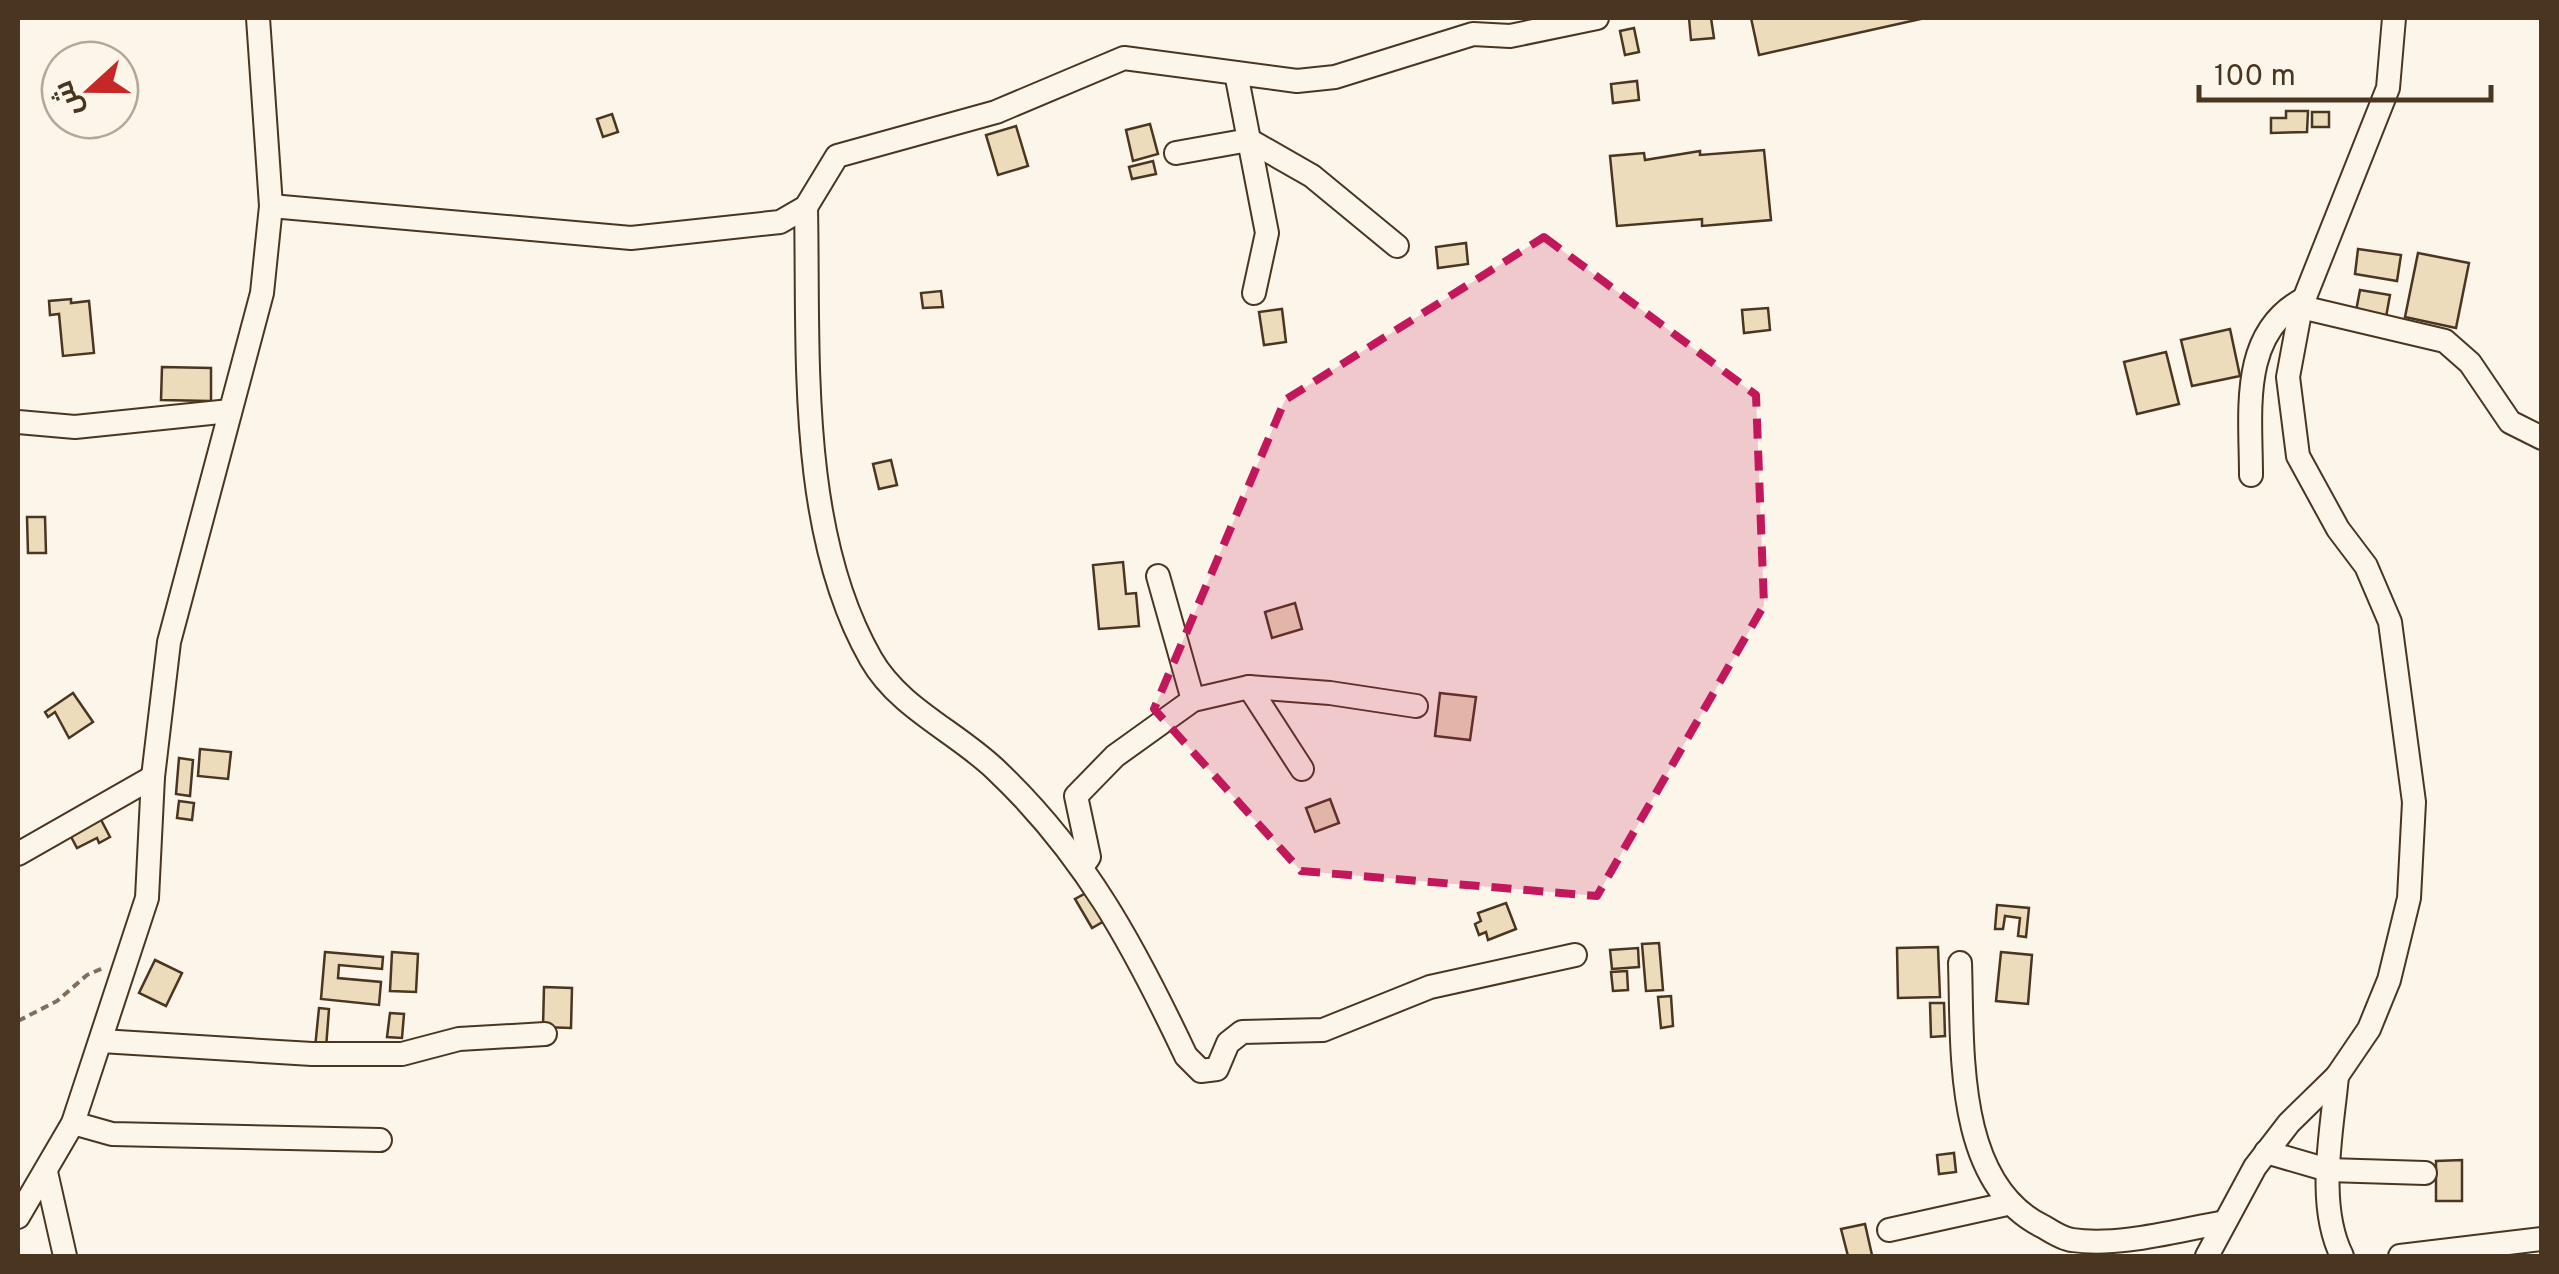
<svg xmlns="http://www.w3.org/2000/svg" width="2559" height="1274" viewBox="0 0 2559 1274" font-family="Overpass,Cairo,sans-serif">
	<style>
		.building { fill: #ecdcbc; stroke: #4a3520; stroke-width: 2.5 }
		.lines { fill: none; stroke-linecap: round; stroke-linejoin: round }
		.minor-casing { stroke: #4a3520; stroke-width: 26 }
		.path { stroke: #7f6f5c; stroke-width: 4; stroke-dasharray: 8 5; stroke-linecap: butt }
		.minor { stroke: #fbf6e9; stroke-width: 22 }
		.marked { fill: #c2185b; fill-opacity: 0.2; stroke: #c2185b; stroke-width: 8; stroke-dasharray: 20 12; stroke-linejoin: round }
	</style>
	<rect width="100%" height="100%" fill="#fbf6e9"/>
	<g class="building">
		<polygon points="1689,18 1711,18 1714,38 1691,40"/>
		<polygon points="1751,18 1925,18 1759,55"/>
		<polygon points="1634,28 1639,52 1625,55 1620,31"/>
		<polygon points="1637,81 1639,100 1613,103 1611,84"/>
		<polygon points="2286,111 2308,111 2307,132 2271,133 2271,118 2286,118"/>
		<rect x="2312" y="112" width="17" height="15"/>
		<polygon points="612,114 618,132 603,137 597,119"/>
		<polygon points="1150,124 1158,154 1133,161 1126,130"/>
		<polygon points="1016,126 1028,166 998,175 986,135"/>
		<polygon points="1764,150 1771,220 1702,226 1702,219 1617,226 1610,156 1644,153 1645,160 1700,151 1700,155"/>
		<polygon points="1153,161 1156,174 1132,179 1129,167"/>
		<polygon points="1466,243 1468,264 1438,268 1436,247"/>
		<polygon points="2358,249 2401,255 2397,281 2355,274"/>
		<polygon points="2418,253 2469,263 2456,328 2405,317"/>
		<polygon points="2360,290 2390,295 2386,317 2356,311"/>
		<polygon points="941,291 943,307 923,308 921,293"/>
		<polygon points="71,299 71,303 89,301 94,353 63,356 59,314 50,315 49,301"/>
		<polygon points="1768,308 1770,330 1744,333 1742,310"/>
		<polygon points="1282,309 1286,342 1264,345 1259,312"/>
		<polygon points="2230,329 2240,376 2192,386 2181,340"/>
		<polygon points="2166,352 2179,404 2137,414 2124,362"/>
		<polygon points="162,367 211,368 211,401 161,400"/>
		<polygon points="891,460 897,485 879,489 873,464"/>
		<polygon points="27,517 45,517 46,553 28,553"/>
		<polygon points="1123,562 1126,594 1136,593 1139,626 1099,629 1093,565"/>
		<polygon points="1295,603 1302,629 1272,638 1265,612"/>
		<polygon points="73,693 93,722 69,738 55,712 48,717 45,712"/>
		<polygon points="1440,693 1476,697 1470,740 1435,736"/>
		<polygon points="200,749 231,752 228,779 198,776"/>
		<polygon points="179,758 193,760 190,796 176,794"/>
		<polygon points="1330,799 1339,823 1315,832 1306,808"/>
		<polygon points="179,801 194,803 192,820 177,818"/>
		<polygon points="98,814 110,837 99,843 97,838 77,848 68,831"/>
		<polygon points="1088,892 1106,920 1092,928 1075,899"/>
		<polygon points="1506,903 1516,929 1488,940 1486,932 1479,935 1475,924 1481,921 1478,913"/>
		<polygon points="1997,905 2029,908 2026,937 2018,936 2020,918 2005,916 2003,929 1995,929"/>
		<polygon points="1659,943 1663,990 1646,991 1642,944"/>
		<polygon points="1938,947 1940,997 1898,998 1897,948"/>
		<polygon points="1638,948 1639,967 1612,969 1610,950"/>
		<polygon points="325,952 383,957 382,969 339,965 338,978 381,982 379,1005 321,999"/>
		<polygon points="392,952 418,954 416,992 390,991"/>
		<polygon points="2001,952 2032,955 2028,1004 1996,1001"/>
		<polygon points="155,960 182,973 166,1006 139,993"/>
		<polygon points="1627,971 1628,990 1613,991 1611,972"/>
		<polygon points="544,987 572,988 571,1028 543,1027"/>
		<polygon points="1671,996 1673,1026 1661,1028 1658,997"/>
		<polygon points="1930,1003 1944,1003 1945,1036 1931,1037"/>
		<polygon points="319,1008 329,1009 326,1048 315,1048"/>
		<polygon points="390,1013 404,1014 402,1038 387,1037"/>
		<polygon points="1954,1153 1956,1172 1939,1174 1937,1155"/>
		<polygon points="2462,1160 2462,1201 2436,1201 2436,1161"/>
		<polygon points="1865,1224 1872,1255 1848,1256 1841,1229"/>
	</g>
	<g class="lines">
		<g class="minor-casing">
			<g id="minor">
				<polyline points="1236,73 1267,233 1254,293"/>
				<polyline points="1176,153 1249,140 1312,176 1397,246"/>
				<polyline points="271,206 631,238 780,222 806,207 837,156 996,112 1124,58 1297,81 1335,77 1473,34 1510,36 1597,18"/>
				<path d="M806 207C809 351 797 530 871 659 899 708 955 731 995 769 1085 854 1134 946 1186 1056L1201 1071 1217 1069 1228 1043 1242 1032 1323 1030 1430 987 1575 955"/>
				<polyline points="2301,307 2445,341 2470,363 2510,422 2542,438"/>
				<polyline points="18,422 75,427 230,411"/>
				<path d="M2251 475C2251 412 2239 333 2304 299"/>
				<polyline points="1158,576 1193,700"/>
				<polyline points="1249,687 1302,769"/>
				<polyline points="18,854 153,777"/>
				<polyline points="1082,867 1089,857 1076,796 1115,756 1193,700 1249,687 1330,693 1416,706"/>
				<path d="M1960 963C1963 1049 1954 1184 2044 1227 2052 1232 2063 1239 2072 1240 2120 1247 2178 1230 2225 1222"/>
				<polyline points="101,1041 312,1054 402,1054 459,1039 545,1034"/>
				<path d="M2337 1076C2332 1132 2316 1204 2342 1256"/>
				<polyline points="73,1123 112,1134 380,1140"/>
				<polyline points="2266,1152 2328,1170 2425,1173"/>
				<polyline points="46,1172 65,1256"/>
				<polyline points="18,1217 73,1123 147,898 153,777 169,642 262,293 271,206 258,18"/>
				<polyline points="1889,1230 2007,1204"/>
				<polyline points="2207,1256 2255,1167 2289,1123 2337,1076 2369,1029 2389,980 2409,898 2414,802 2390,622 2366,566 2338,529 2298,456 2288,377 2301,307 2388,88 2394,18"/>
				<polyline points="2400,1256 2542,1239"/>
			</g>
		</g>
		<polyline class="path" points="18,1021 57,1001 87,975 103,968"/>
		<use href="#minor" class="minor"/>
	</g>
	<path class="marked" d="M1544 237 1756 395 1764 605 1597 896 1301 871 1154 709 1285 400Z"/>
	<rect width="2559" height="1274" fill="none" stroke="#4a3520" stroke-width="40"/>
	<g transform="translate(90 90) rotate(249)"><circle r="48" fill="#fbf6e9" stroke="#b4a999" stroke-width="2.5"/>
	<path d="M0-8L18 38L0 25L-18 38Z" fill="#c62828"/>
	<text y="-15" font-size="28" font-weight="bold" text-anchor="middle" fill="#4a3520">ش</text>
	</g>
	<path d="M2199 85v15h292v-15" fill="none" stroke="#4a3520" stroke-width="5"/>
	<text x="2214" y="85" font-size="30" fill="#4a3520" stroke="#fbf6e9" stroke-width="8" paint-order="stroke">100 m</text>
</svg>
